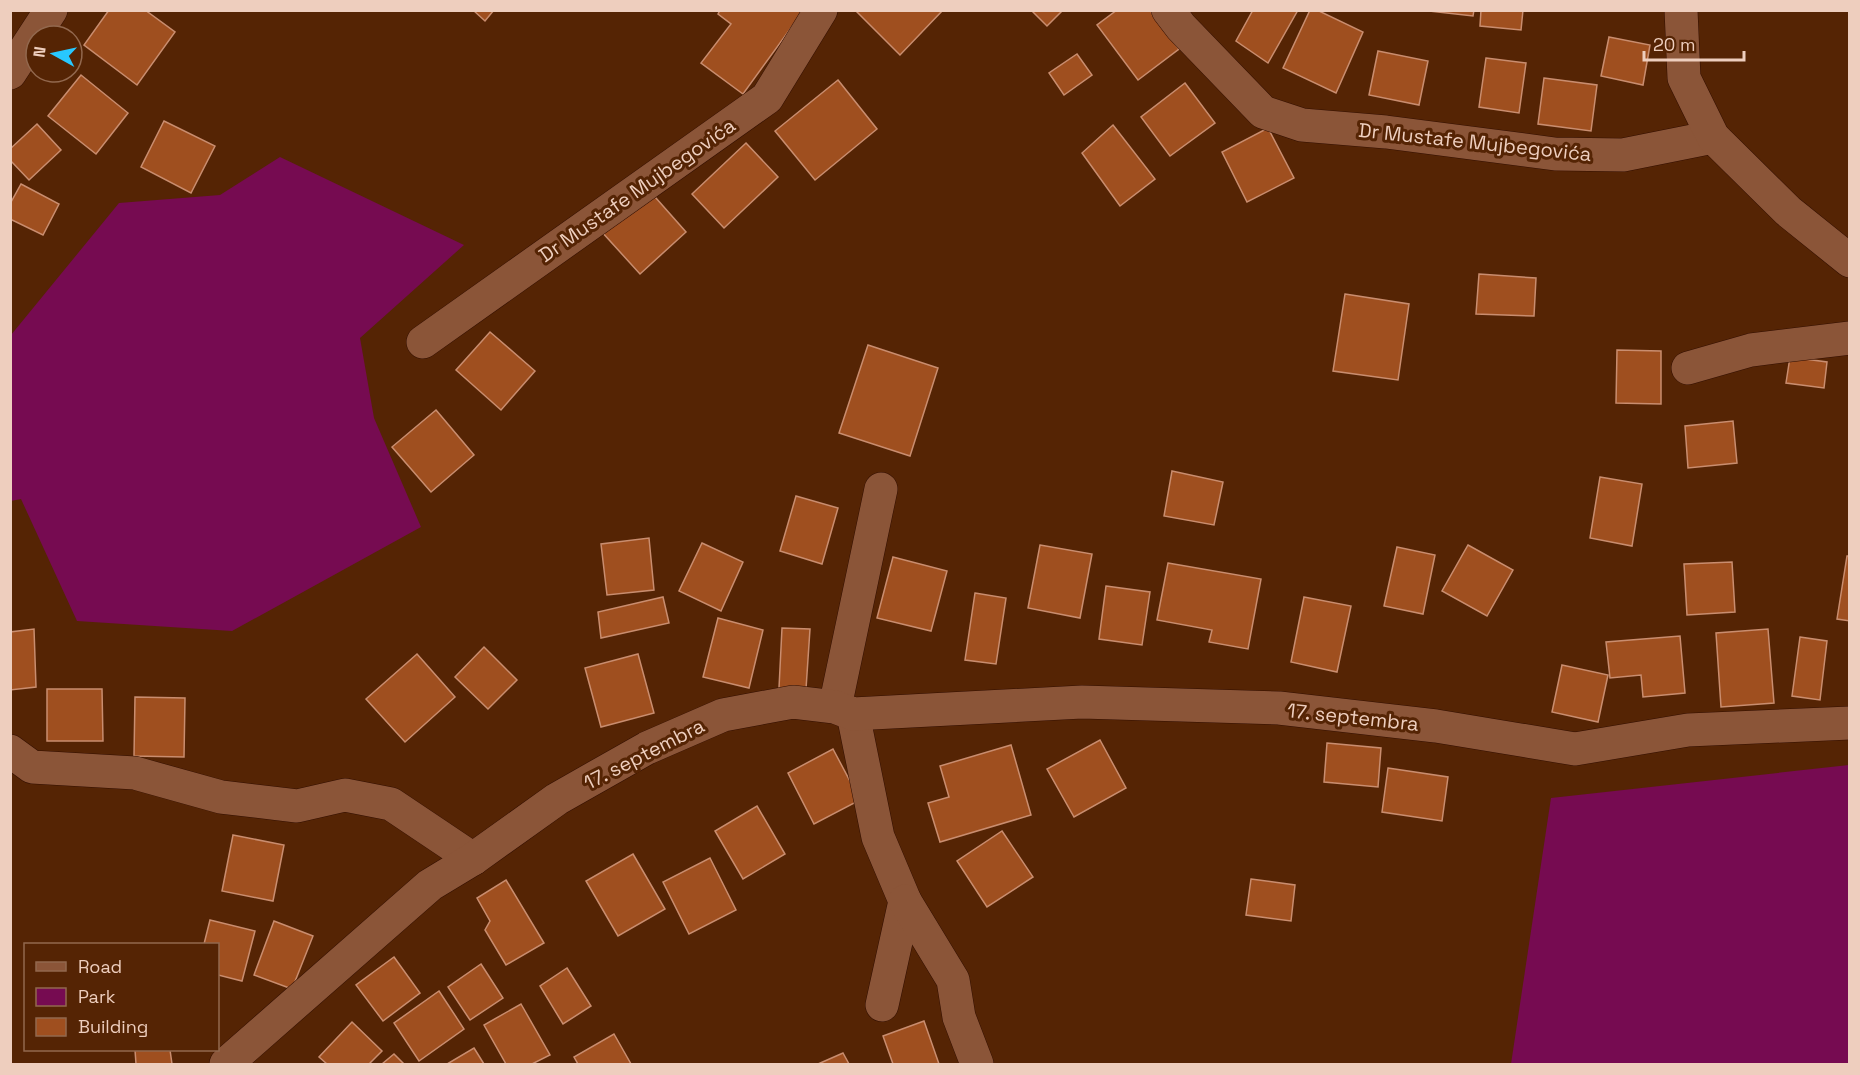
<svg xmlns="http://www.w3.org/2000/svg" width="1860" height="1075" viewBox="0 0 1860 1075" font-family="'Space Grotesk',sans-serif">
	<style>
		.green { fill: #760b51 }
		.building { fill: #9f4f1f; stroke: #c98d6f; stroke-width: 1.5 }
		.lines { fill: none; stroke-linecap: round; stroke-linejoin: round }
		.minor-casing { stroke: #330f00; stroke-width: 34 }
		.minor { stroke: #8b5538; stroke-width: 33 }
		.labels { text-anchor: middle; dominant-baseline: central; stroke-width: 6; stroke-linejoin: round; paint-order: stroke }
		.street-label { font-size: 20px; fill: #eecebe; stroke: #552404 }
	</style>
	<rect width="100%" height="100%" fill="#552404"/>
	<g class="green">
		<polygon points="280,157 464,245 360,338 374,418 421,527 232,631 77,621 21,499 11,501 11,335 119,203 220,195"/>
		<polygon points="1849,765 1849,1064 1511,1064 1551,798"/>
	</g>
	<g class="building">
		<polygon points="109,10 145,10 175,32 137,85 84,45"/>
		<polygon points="473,10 494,10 485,21"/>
		<polygon points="720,10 804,10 743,94 701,63 731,24 718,14"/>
		<polygon points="855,10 943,10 900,55"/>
		<polygon points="1031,10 1063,10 1047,26"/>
		<polygon points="1117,10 1150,10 1179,49 1138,80 1097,25"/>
		<polygon points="1253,10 1298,10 1268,63 1236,41"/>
		<polygon points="1310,10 1317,10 1363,32 1336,93 1283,68"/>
		<polygon points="1420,10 1474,10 1473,16"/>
		<polygon points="1481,10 1523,10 1521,30 1480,26"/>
		<polygon points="1609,37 1650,45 1643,85 1601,76"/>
		<polygon points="1378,51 1428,61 1419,105 1369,95"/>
		<polygon points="1077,54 1092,75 1064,95 1049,73"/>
		<polygon points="1486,58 1526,63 1519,113 1479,107"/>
		<polygon points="81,75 128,113 96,154 48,116"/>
		<polygon points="1544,78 1597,85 1591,131 1538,124"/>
		<polygon points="838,80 877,129 815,180 775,131"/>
		<polygon points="1185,83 1215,123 1170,156 1141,117"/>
		<polygon points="164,121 215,146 191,193 141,167"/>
		<polygon points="37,124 61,150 29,180 10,160 10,149"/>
		<polygon points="1113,125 1155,179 1120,206 1082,153"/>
		<polygon points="1268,128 1294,178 1247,202 1222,152"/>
		<polygon points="746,143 778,177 724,228 692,194"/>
		<polygon points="21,184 59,204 43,235 10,219 10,204"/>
		<polygon points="648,189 686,232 640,274 601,231"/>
		<polygon points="1479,274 1536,278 1534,316 1476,314"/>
		<polygon points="1345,294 1409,304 1398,380 1333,371"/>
		<polygon points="490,332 535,371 501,410 456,370"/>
		<polygon points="868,345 938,368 910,456 839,433"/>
		<polygon points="1617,350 1661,351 1661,404 1616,403"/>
		<polygon points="1790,357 1827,362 1824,388 1786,383"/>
		<polygon points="436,410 474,455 431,492 392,447"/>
		<polygon points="1733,421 1737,463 1688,468 1685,426"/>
		<polygon points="1172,471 1223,482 1214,525 1164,516"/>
		<polygon points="1600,477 1642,484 1632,546 1590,538"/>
		<polygon points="796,496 838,508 822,564 780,551"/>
		<polygon points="649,538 654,590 607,595 601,544"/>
		<polygon points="702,543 743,562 721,611 679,591"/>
		<polygon points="1040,545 1092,554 1080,618 1028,608"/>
		<polygon points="1468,545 1513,570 1487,616 1442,591"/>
		<polygon points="1397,547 1435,555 1423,614 1384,606"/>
		<polygon points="1847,556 1850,556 1850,621 1837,619"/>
		<polygon points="893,557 947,571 931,631 877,618"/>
		<polygon points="1732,562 1735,612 1687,615 1684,564"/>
		<polygon points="1168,563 1261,579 1248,649 1209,642 1212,630 1157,620"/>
		<polygon points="1106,586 1150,592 1142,645 1099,639"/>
		<polygon points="975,593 1006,598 996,664 965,660"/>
		<polygon points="663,597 669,623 601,638 598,612"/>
		<polygon points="1304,597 1351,606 1337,672 1291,662"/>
		<polygon points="718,618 763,630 749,688 703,677"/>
		<polygon points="782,628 810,629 806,689 779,688"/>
		<polygon points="34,629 36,687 10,690 10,632"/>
		<polygon points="1768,629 1774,703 1721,707 1716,633"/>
		<polygon points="1680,636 1685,693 1643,697 1641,675 1610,678 1606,642"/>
		<polygon points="1800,637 1827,641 1820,700 1792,696"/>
		<polygon points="484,647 517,680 488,709 455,677"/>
		<polygon points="417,654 455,697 405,742 366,699"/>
		<polygon points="638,654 654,713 601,727 585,668"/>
		<polygon points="1562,665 1608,675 1598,722 1552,712"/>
		<polygon points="47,689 102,689 103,741 47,741"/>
		<polygon points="135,697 185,698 184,757 134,756"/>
		<polygon points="1100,740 1126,788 1074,817 1047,769"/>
		<polygon points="1327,743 1381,748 1378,787 1324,782"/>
		<polygon points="1011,745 1031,815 940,842 928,803 949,797 940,766"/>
		<polygon points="833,749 860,800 814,824 788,773"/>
		<polygon points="1388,768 1448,777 1442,821 1382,812"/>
		<polygon points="757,806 785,854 743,879 715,831"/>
		<polygon points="1002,831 1033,877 987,907 957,861"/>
		<polygon points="233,835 284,845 273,901 222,891"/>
		<polygon points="633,854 665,909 618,936 586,881"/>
		<polygon points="710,858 736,910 689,934 663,882"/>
		<polygon points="1251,879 1295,885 1291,921 1246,915"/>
		<polygon points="506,880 544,943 506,965 485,930 490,921 477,898"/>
		<polygon points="210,920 255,931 242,981 218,975 218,944 204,944"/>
		<polygon points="274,921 313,936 292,989 254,975"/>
		<polygon points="394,957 420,993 383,1021 356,985"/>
		<polygon points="481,964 503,998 470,1020 448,987"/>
		<polygon points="567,968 591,1006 563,1024 540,986"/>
		<polygon points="439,991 464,1029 419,1061 394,1023"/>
		<polygon points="521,1004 550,1055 532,1064 506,1064 484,1025"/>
		<polygon points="924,1021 939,1064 893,1064 883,1036"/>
		<polygon points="352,1022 382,1051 369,1064 327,1064 319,1057"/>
		<polygon points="614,1034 631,1064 578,1064 574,1057"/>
		<polygon points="474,1048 484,1064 447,1064"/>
		<polygon points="135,1050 170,1050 172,1064 136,1064"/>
		<polygon points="843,1053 849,1064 818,1064"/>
		<polygon points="394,1054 404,1064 382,1064"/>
	</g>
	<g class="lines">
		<g class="minor-casing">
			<g id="minor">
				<polyline points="1168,10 1181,27 1263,112 1302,125 1386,132 1555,154 1623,155 1713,137"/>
				<polyline points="1681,10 1684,78 1713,137 1788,211 1850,261"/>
				<polyline points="10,73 51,10"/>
				<polyline points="423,342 767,98 821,10"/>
				<polyline points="1688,368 1751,350 1850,338"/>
				<polyline points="835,707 881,489"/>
				<polyline points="853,714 878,837 905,901 882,1005"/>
				<polyline points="10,751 32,767 135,773 221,797 297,806 345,795 391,804 473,859"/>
				<polyline points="905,901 953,980 959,1017 977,1064"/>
				<polyline points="226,1064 430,885 473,859 557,799 647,748 723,715 793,702 835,707 853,714 1082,702 1279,708 1436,726 1575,749 1688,730 1850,723"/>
			</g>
		</g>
		<use href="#minor" class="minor"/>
	</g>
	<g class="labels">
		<g class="street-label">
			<text transform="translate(1475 142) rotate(6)">Dr Mustafe Mujbegovića</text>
			<text transform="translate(637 190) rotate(-35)">Dr Mustafe Mujbegovića</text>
			<text transform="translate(1353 717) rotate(6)">17. septembra</text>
			<text transform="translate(644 754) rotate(-27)">17. septembra</text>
		</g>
	</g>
	<rect width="1860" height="1075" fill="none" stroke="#eecebe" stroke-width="24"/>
	<rect x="24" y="943" width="195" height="108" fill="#552404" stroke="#92684e" stroke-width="1.5"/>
	<rect x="36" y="962" width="30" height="9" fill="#8b5538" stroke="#92684e" stroke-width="1.5"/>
	<text x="78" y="973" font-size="18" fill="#eecebe">Road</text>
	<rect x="36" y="988" width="30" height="18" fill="#760b51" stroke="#92684e" stroke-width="1.5"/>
	<text x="78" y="1003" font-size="18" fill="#eecebe">Park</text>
	<rect x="36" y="1018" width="30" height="18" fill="#9f4f1f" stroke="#92684e" stroke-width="1.5"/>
	<text x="78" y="1033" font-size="18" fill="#eecebe">Building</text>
	<g transform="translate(54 54) rotate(278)"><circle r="28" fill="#552404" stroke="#92684e" stroke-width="1.5"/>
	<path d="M0-4.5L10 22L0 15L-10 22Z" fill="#28c8ff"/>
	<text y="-9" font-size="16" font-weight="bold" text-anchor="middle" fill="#eecebe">N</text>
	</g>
	<path d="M1644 51v9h100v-9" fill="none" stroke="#eecebe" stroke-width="3"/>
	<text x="1653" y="51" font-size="18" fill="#eecebe" stroke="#552404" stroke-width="4.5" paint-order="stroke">20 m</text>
</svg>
